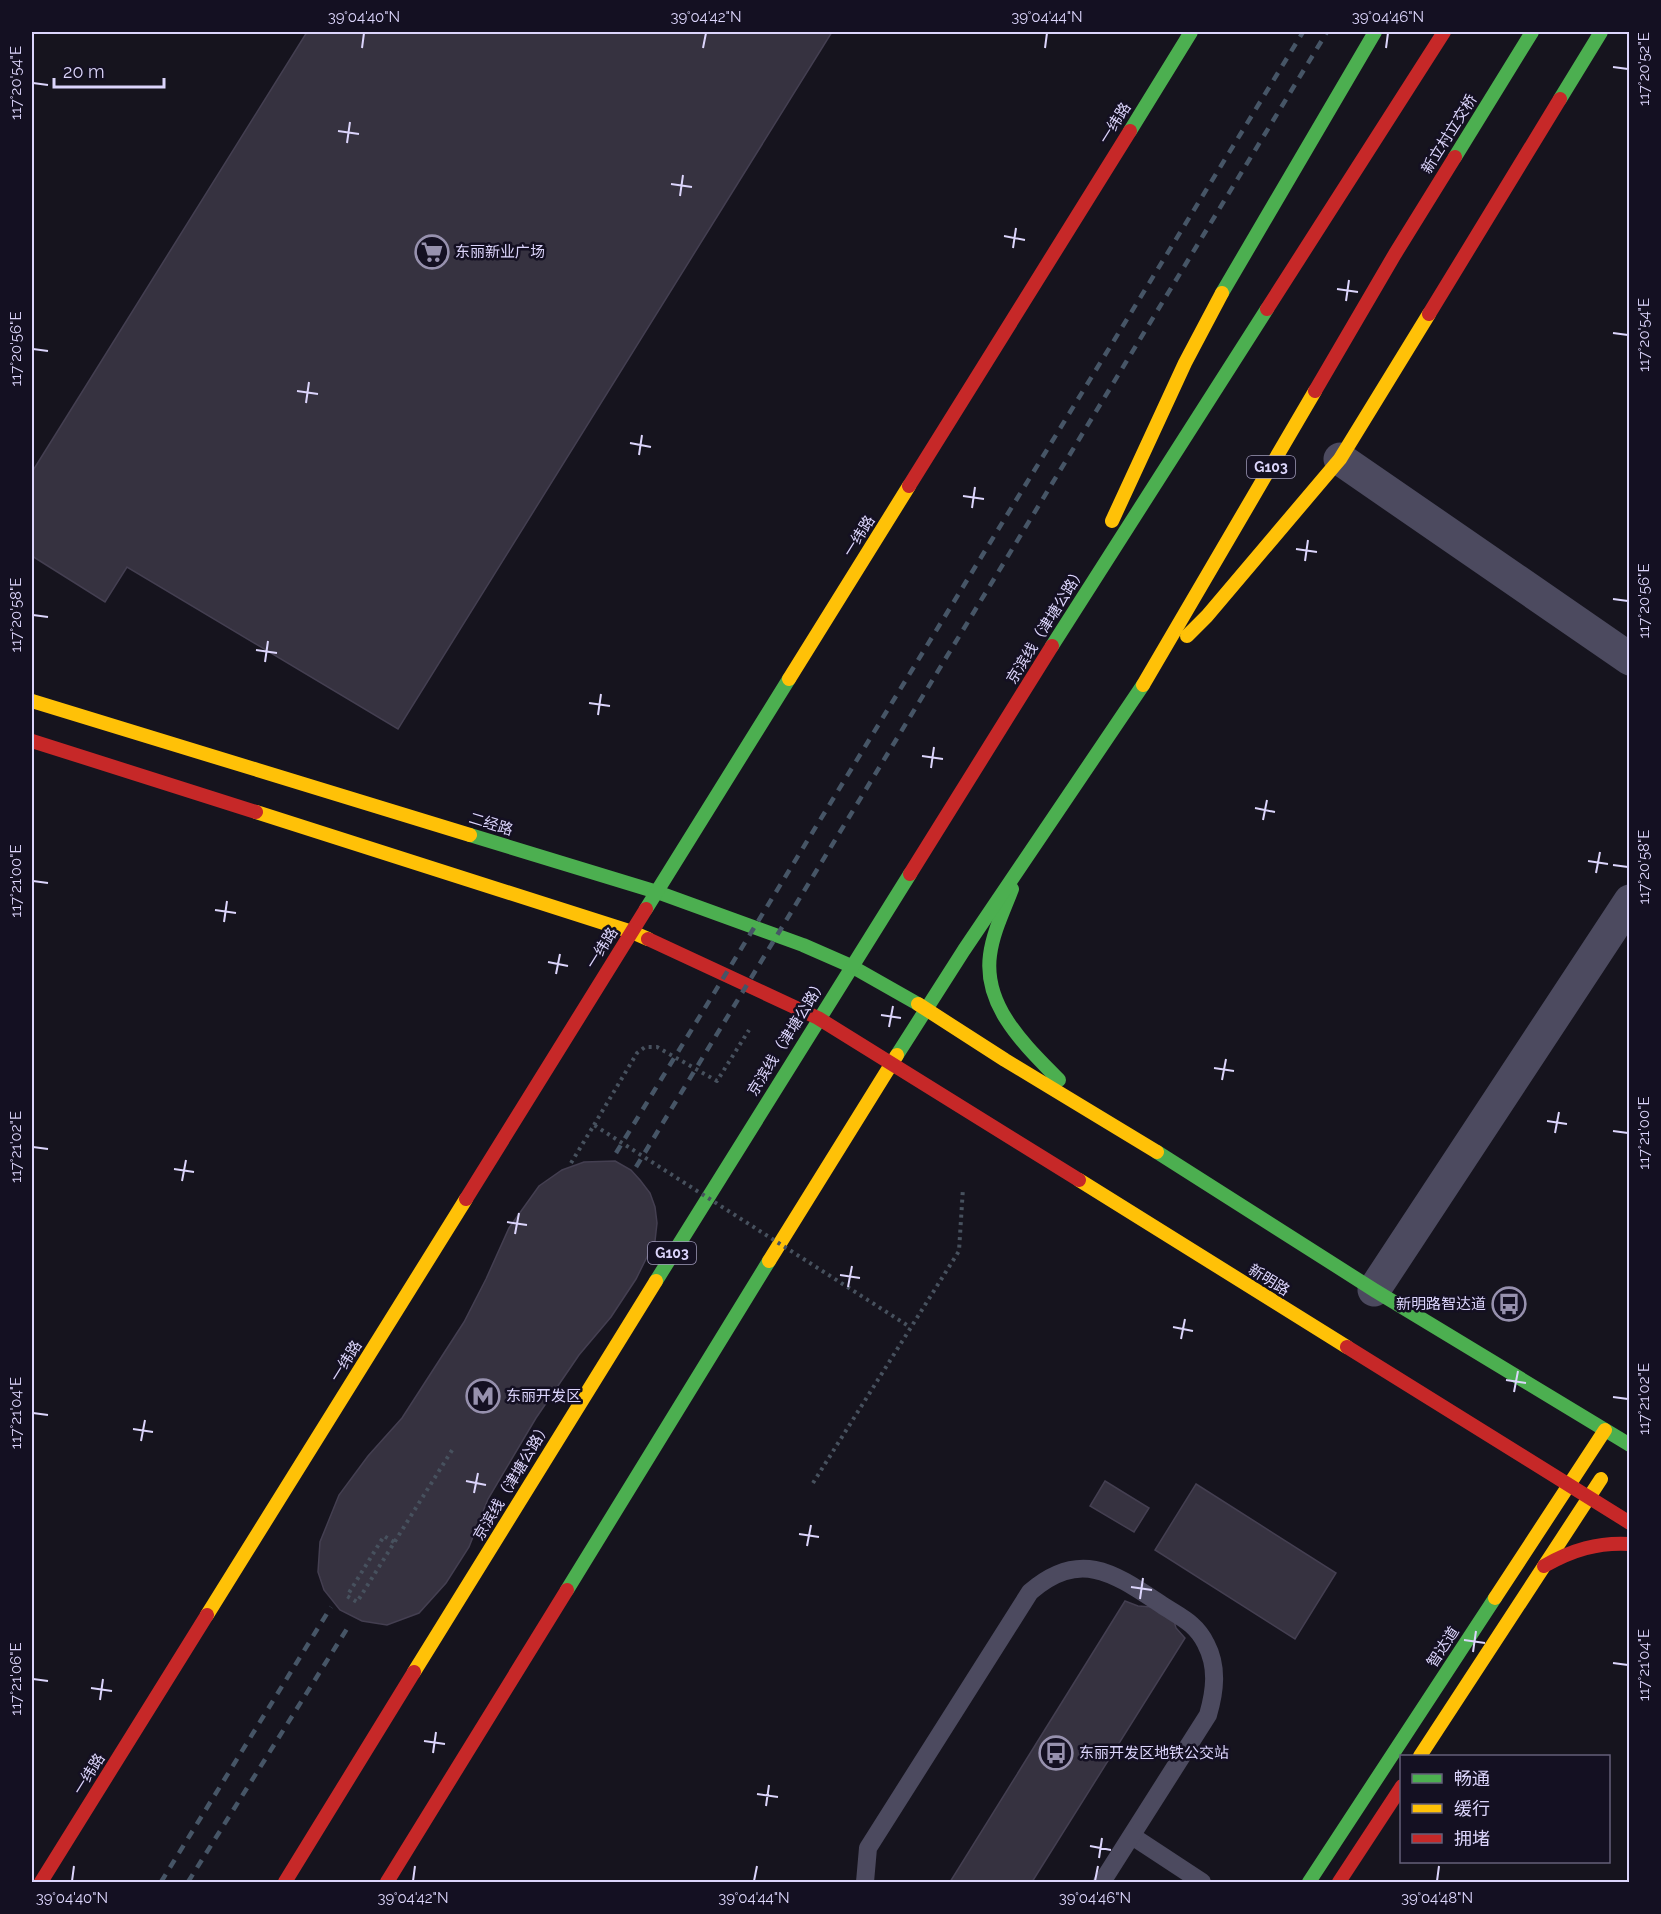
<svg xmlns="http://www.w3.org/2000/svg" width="1661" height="1914" viewBox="0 0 1661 1914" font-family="Raleway,'Noto Sans SC',sans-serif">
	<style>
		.building { fill: #363240; stroke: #443f51; stroke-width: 1.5 }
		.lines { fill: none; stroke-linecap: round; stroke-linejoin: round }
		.path { stroke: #47515e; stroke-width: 4; stroke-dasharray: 3 4.5; stroke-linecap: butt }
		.lane { stroke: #4c4a5f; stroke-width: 18 }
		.street { stroke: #4c4a5f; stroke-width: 33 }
		.fast { stroke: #4caf50; stroke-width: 14 }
		.slow { stroke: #ffc107; stroke-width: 14 }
		.jam { stroke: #c62828; stroke-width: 14 }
		.rail { stroke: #465566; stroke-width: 4.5; stroke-dasharray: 9 8; stroke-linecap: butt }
		.path-bridge { stroke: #47515e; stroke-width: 4; stroke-dasharray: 3 4.5; stroke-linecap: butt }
		.ticks { fill: none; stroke: #dcd5fc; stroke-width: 2 }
		.labels { text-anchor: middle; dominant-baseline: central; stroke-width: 5; stroke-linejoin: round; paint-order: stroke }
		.shield { fill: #141022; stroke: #a09abb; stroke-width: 1.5 }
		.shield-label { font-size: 14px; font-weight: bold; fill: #dcd5fc }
		.street-label { font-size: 15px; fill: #dcd5fc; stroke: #141022 }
		.poi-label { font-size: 15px; fill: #dcd5fc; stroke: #141022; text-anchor: start }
		.neatline { fill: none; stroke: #dcd5fc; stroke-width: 2 }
		.ticks-label { font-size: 15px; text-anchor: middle; fill: #dcd5fc }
	</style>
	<rect width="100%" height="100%" fill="#16141e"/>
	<g class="building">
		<polygon points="307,32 832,32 398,729 127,567 105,602 32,556 32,472"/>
		<polygon points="615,1161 631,1170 640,1180 650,1193 655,1207 657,1223 655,1241 636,1279 611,1317 579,1355 536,1418 488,1499 469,1547 446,1583 419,1613 387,1625 362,1621 340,1610 324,1590 318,1572 320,1542 339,1495 368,1456 402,1418 464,1322 486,1279 509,1228 539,1186 562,1170 584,1162"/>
		<polygon points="1105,1481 1149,1508 1134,1532 1090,1506"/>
		<polygon points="1196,1484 1336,1573 1295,1639 1155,1550"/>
		<polygon points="1125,1601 1138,1606 1152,1607 1173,1617 1176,1628 1185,1638 1032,1882 950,1882"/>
	</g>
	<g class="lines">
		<g class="path">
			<polyline points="594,1125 637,1053 645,1047 657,1047 717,1081 749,1030"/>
			<polyline points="813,1483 959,1251 963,1188"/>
			<polyline points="394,1542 384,1536 347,1596 357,1602 454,1447"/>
		</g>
		<g class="lane">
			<polyline points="1132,1836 1202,1882"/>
			<path d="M865 1882 868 1848 1030 1592C1081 1548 1115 1574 1162 1605 1180 1617 1196 1623 1206 1644 1218 1667 1215 1691 1208 1715L1102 1882"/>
		</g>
		<g class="street">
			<polyline points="1340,459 1630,659"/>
			<polyline points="1374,1290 1630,901"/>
		</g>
		<g class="fast">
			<polyline points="1560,99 1601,32"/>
			<polyline points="1130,131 1191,32"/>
			<polyline points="1455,157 1532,32"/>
			<polyline points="1222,293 1375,32"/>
			<polyline points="1052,646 1267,309"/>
			<polyline points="470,835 657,892 803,945 851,966 918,1004"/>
			<path d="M1012 889C1004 910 993 932 990 955 983 1007 1026 1046 1059 1080"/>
			<polyline points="646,909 789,679"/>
			<polyline points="897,1055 964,950 1143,685"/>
			<polyline points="1157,1152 1374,1290 1630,1445"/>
			<polyline points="656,1281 910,874"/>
			<polyline points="567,1590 769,1261"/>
			<polyline points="1309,1882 1495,1598"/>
		</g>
		<g class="slow">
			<polyline points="1112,521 1185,363 1222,293"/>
			<polyline points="1187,636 1207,616 1340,459 1429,314"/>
			<polyline points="789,679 909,486"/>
			<polyline points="1143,685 1315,391"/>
			<polyline points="32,701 470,835"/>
			<polyline points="256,812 632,932 648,939"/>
			<polyline points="918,1004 1005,1060 1157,1152"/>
			<polyline points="1079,1180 1347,1347"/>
			<polyline points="769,1261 897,1055"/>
			<polyline points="1495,1598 1605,1430"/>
			<polyline points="207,1615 466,1199"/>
			<polyline points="414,1672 656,1281"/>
			<polyline points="1420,1756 1601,1479"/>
		</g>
		<g class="jam">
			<polyline points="1267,309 1444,32"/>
			<polyline points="1429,314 1560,99"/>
			<polyline points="1315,391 1395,254 1455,157"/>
			<polyline points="909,486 1130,131"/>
			<polyline points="32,741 256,812"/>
			<polyline points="910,874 1052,646"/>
			<polyline points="648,939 818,1018 1079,1180"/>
			<polyline points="466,1199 646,909"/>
			<polyline points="1347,1347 1630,1523"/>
			<path d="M1544 1566C1572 1550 1598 1542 1630 1544"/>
			<polyline points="41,1882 207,1615"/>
			<polyline points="285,1882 414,1672"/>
			<polyline points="387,1882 567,1590"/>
			<polyline points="1339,1882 1402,1786"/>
		</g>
		<g class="rail">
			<polyline points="616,1153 1303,32"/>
			<polyline points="636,1167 1327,32"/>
			<polyline points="161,1882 331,1607"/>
			<polyline points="188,1882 350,1624"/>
		</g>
		<polyline class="path-bridge" points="571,1163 594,1125 910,1327"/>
	</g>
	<path class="ticks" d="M362 48 364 33M703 48 706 33M1045 48 1047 33M1386 48 1388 33M1613 67 1628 69M33 83 48 85M338 131 359 134M347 143 350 122M671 184 692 187M680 196 683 175M1004 236 1025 240M1013 248 1016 228M1337 289 1358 292M1346 301 1349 280M1613 333 1628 335M33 349 48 351M297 391 318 394M306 403 309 382M630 443 651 447M639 455 642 435M963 496 984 499M972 508 975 487M1296 549 1317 552M1305 561 1308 540M1613 599 1628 601M33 615 48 617M256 650 277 653M265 662 268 641M589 703 610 706M598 715 601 694M922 756 943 759M931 768 934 747M1255 808 1275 812M1263 820 1267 800M1588 861 1608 864M1613 865 1628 867M1596 873 1600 852M33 881 48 883M215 910 236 913M224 922 227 901M548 962 568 966M556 974 560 954M881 1015 901 1018M889 1027 893 1006M1214 1068 1234 1071M1222 1080 1226 1059M1547 1121 1567 1124M1613 1131 1628 1133M1555 1133 1559 1112M33 1147 48 1149M174 1169 194 1172M182 1181 186 1160M507 1222 527 1225M515 1234 519 1213M840 1275 860 1278M848 1287 852 1266M1173 1327 1193 1331M1181 1339 1185 1319M1506 1380 1526 1383M1514 1392 1518 1371M1613 1397 1628 1399M33 1413 48 1415M133 1429 153 1432M141 1441 145 1420M466 1481 486 1485M474 1493 478 1473M799 1534 819 1537M807 1546 811 1525M1131 1587 1152 1590M1140 1599 1143 1578M1464 1640 1485 1643M1473 1652 1476 1631M1613 1663 1628 1665M33 1679 48 1681M91 1688 112 1691M100 1700 103 1679M424 1741 445 1744M433 1753 436 1732M757 1794 778 1797M766 1806 769 1785M1090 1846 1111 1850M1099 1858 1102 1838M72 1881 74 1866M413 1881 415 1866M754 1881 757 1866M1095 1881 1098 1866M1437 1881 1439 1866"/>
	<defs>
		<g id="supermarket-ring" transform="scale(1.725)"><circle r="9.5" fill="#141022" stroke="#9791ae" stroke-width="1.5"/><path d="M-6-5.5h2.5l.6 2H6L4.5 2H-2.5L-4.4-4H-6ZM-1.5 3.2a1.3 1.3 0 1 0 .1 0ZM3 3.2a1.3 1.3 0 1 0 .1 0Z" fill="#9791ae"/></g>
		<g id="bus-ring" transform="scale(1.725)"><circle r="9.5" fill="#141022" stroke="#9791ae" stroke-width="1.5"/><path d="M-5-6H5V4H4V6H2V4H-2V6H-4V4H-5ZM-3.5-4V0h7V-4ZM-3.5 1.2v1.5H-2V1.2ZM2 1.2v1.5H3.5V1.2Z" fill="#9791ae"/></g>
		<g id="metro-ring" transform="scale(1.725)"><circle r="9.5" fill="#141022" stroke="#9791ae" stroke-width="1.5"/><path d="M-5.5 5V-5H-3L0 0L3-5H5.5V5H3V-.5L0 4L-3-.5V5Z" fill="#9791ae"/></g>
	</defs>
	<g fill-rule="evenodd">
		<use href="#supermarket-ring" x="432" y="252"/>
		<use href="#bus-ring" x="1509" y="1304"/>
		<use href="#metro-ring" x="483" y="1396"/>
		<use href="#bus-ring" x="1056" y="1753"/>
	</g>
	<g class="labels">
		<g class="shield">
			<rect x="1247" y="456" width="48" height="22" rx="4.5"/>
			<rect x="648" y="1242" width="48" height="22" rx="4.5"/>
		</g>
		<g class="shield-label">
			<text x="1271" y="467">G103</text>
			<text x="672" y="1253">G103</text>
		</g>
		<g class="street-label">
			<text transform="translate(1115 123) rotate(-58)">一纬路</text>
			<text transform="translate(1449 134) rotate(-58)">新立村立交桥</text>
			<text transform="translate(859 536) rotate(-58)">一纬路</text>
			<text transform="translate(1046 625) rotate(-58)">京滨线（津塘公路）</text>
			<text transform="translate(491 824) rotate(17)">二经路</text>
			<text transform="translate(602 948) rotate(-58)">一纬路</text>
			<text transform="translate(787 1037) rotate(-58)">京滨线（津塘公路）</text>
			<text transform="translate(1269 1280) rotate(32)">新明路</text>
			<text transform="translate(346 1361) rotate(-58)">一纬路</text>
			<text transform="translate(512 1481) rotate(-59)">京滨线（津塘公路）</text>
			<text transform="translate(1443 1647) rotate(-57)">智达道</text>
			<text transform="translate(89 1774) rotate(-58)">一纬路</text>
		</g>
		<g class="poi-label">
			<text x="455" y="252">东丽新业广场</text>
			<text x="1486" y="1304" text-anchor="end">新明路智达道</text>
			<text x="506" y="1396">东丽开发区</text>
			<text x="1079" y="1753">东丽开发区地铁公交站</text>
		</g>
	</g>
	<rect width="1661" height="1914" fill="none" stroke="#141022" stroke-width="66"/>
	<rect x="1400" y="1755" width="210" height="108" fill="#141022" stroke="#645f79" stroke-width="1.5"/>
	<rect x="1412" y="1774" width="30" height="9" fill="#4caf50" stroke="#645f79" stroke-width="1.5"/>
	<text x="1454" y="1785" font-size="18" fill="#dcd5fc">畅通</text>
	<rect x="1412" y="1804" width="30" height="9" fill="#ffc107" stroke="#645f79" stroke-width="1.5"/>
	<text x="1454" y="1815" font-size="18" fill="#dcd5fc">缓行</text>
	<rect x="1412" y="1834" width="30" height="9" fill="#c62828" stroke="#645f79" stroke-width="1.5"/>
	<text x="1454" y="1845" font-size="18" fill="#dcd5fc">拥堵</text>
	<path d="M54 78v9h110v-9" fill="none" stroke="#dcd5fc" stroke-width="3"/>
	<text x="63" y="78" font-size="18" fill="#dcd5fc" stroke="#141022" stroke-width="4.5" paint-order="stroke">20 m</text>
	<rect x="33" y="33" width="1595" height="1848" class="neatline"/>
	<g class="ticks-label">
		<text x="364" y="22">39°04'40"N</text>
		<text x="706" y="22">39°04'42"N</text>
		<text x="1047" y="22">39°04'44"N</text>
		<text x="1388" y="22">39°04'46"N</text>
		<text transform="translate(1644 69) rotate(-90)" y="5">117°20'52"E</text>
		<text transform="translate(16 83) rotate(-90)" y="5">117°20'54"E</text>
		<text transform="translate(1644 335) rotate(-90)" y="5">117°20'54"E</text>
		<text transform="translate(16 349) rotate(-90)" y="5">117°20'56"E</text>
		<text transform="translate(1644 601) rotate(-90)" y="5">117°20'56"E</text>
		<text transform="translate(16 615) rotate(-90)" y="5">117°20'58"E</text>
		<text transform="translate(1644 867) rotate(-90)" y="5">117°20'58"E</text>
		<text transform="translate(16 881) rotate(-90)" y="5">117°21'00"E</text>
		<text transform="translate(1644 1133) rotate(-90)" y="5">117°21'00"E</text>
		<text transform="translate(16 1147) rotate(-90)" y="5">117°21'02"E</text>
		<text transform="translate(1644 1399) rotate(-90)" y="5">117°21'02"E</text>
		<text transform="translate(16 1413) rotate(-90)" y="5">117°21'04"E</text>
		<text transform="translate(1644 1665) rotate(-90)" y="5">117°21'04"E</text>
		<text transform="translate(16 1679) rotate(-90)" y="5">117°21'06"E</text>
		<text x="72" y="1903">39°04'40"N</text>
		<text x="413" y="1903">39°04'42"N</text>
		<text x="754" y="1903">39°04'44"N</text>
		<text x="1095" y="1903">39°04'46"N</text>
		<text x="1437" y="1903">39°04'48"N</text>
	</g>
</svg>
